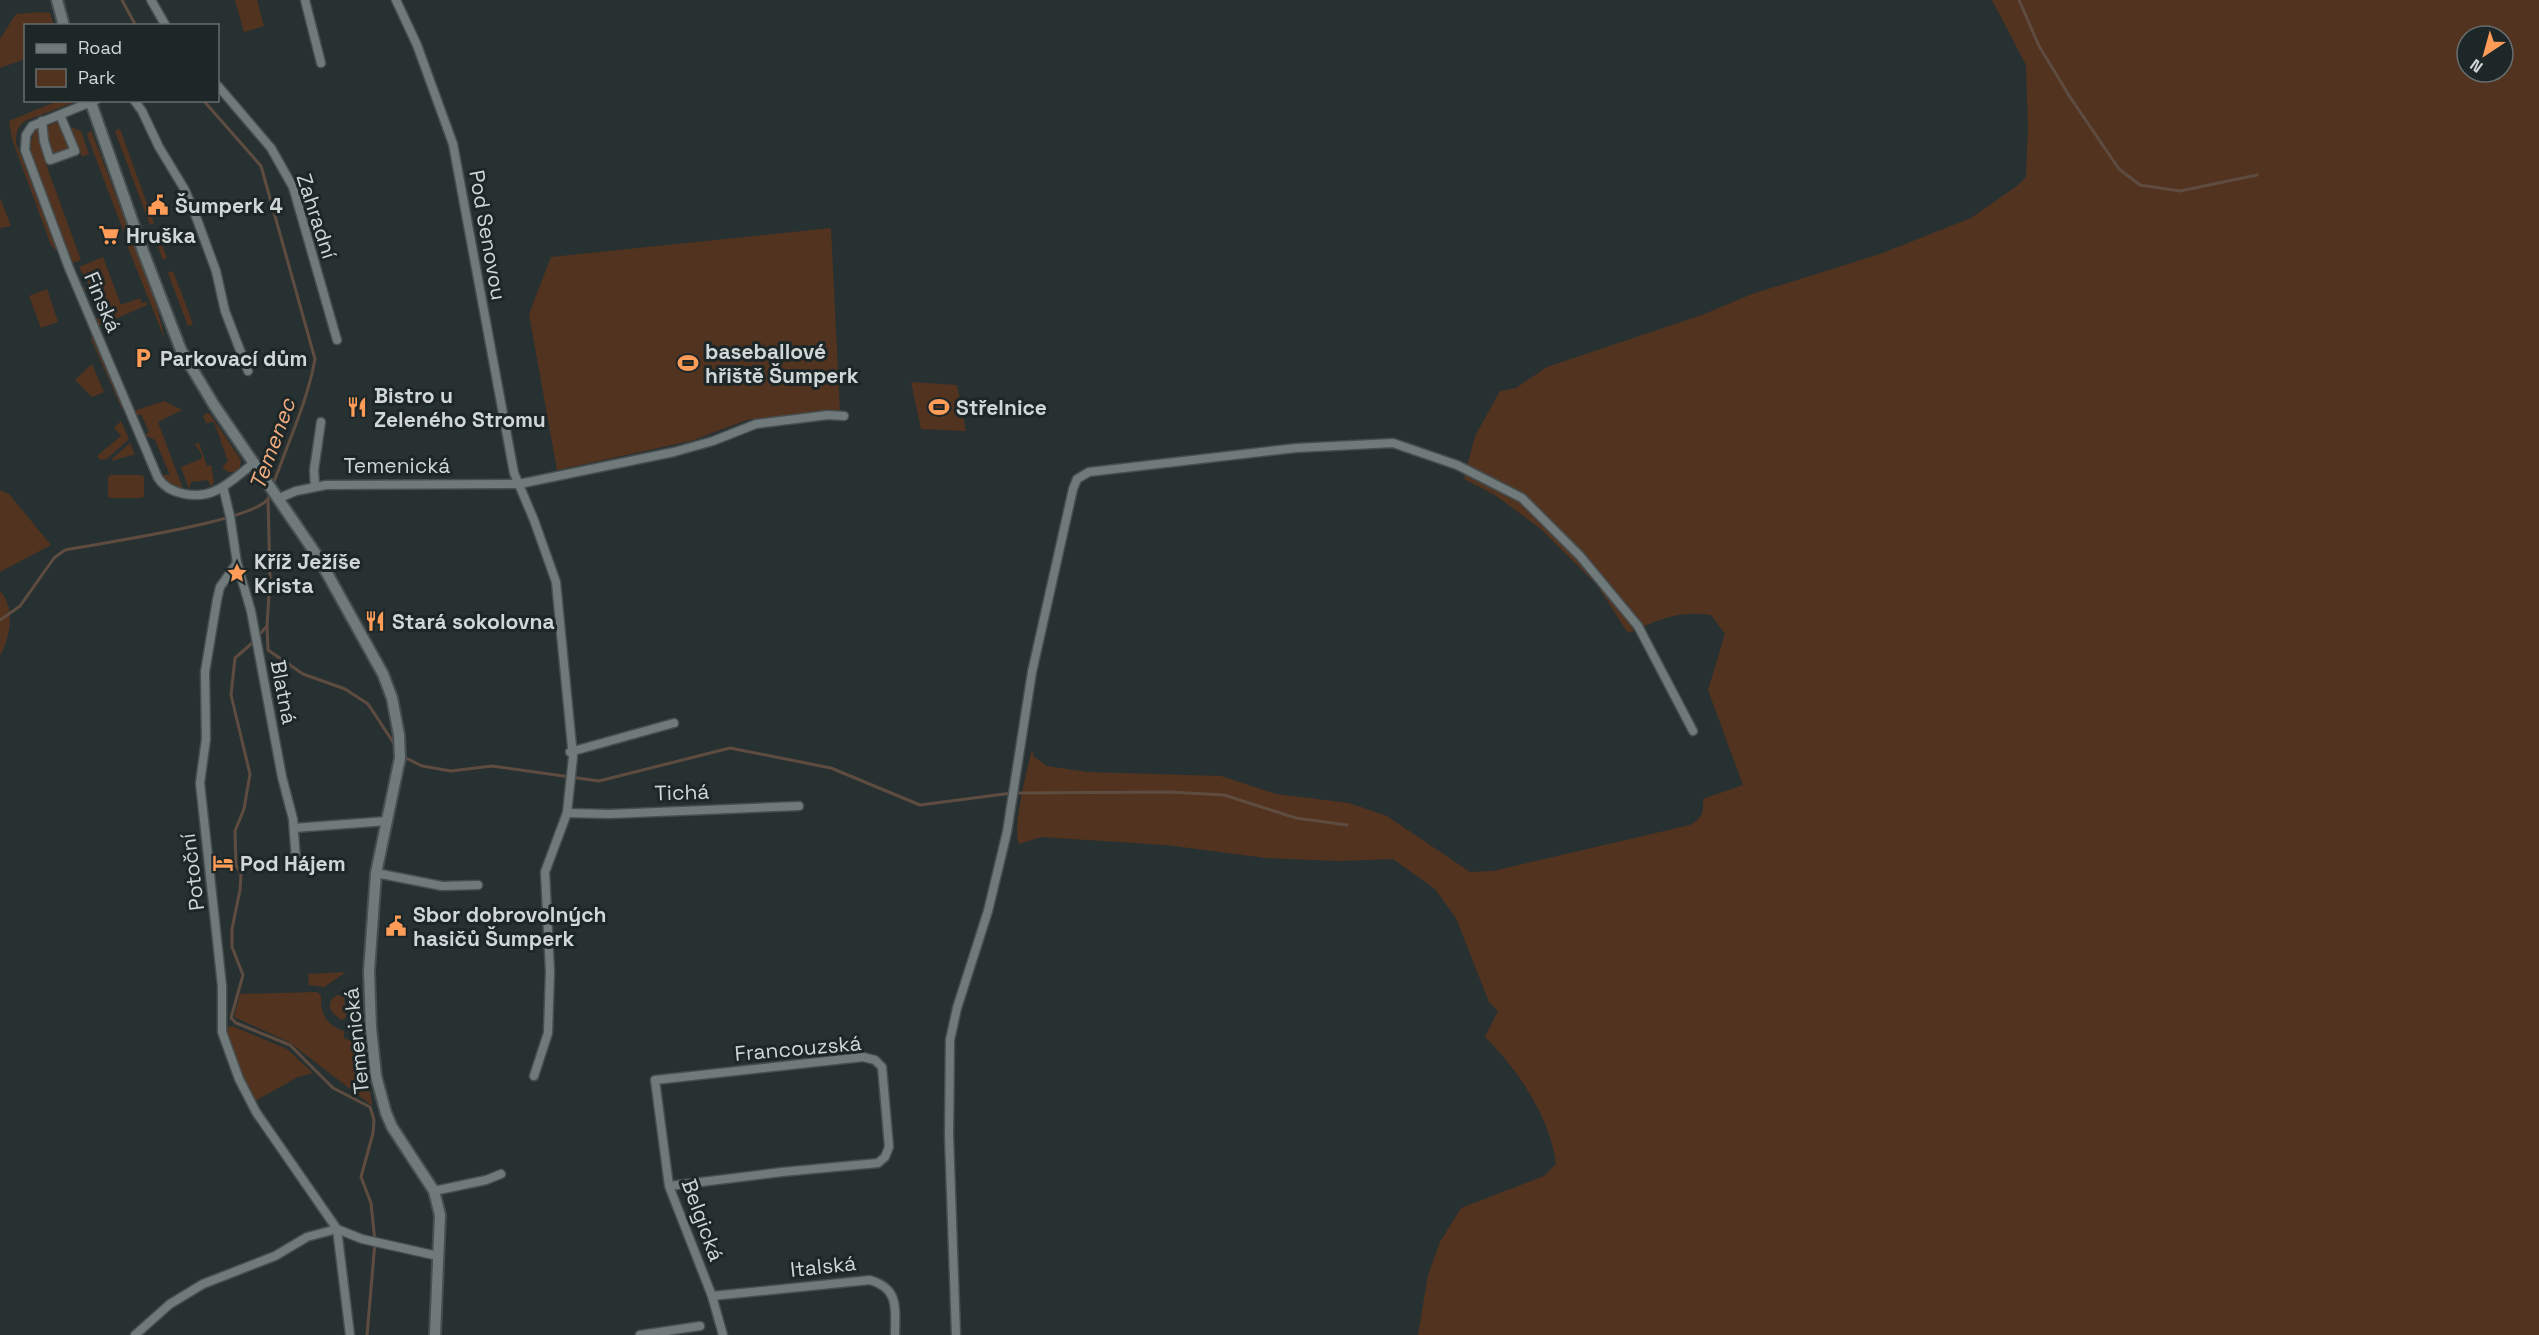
<svg xmlns="http://www.w3.org/2000/svg" width="2539" height="1335" viewBox="0 0 2539 1335" font-family="'Space Grotesk',sans-serif">
	<style>
		.green { fill: #52331f; fill-rule: evenodd }
		.lines { fill: none; stroke-linecap: round; stroke-linejoin: round }
		.stream { stroke: #5f4c40; stroke-width: 3 }
		.minor-casing { stroke: #474e4f; stroke-width: 11 }
		.tertiary-casing { stroke: #474e4f; stroke-width: 14 }
		.minor { stroke: #707a7b; stroke-width: 8 }
		.tertiary { stroke: #707a7b; stroke-width: 10 }
		.labels { text-anchor: middle; dominant-baseline: central; stroke-width: 6; stroke-linejoin: round; paint-order: stroke }
		.poi-label { font-size: 21px; font-weight: bold; fill: #d1d6d7; stroke: #1e2728; text-anchor: start }
		.street-label { font-size: 21px; fill: #d1d6d7; stroke: #1e2728 }
		.water-label { font-size: 22px; font-style: italic; fill: #f2ac7e; stroke: #1e2728 }
	</style>
	<rect width="100%" height="100%" fill="#283132"/>
	<g class="green">
		<polygon points="235,0 257,0 264,26 244,32"/>
		<path d="M1992 0H2539V1335H1418L1428 1275 1440 1242 1461 1208 1544 1176 1556 1164C1551 1119 1517 1068 1485 1037L1498 1011 1489 1002 1456 918 1435 889 1393 859 1339 861 1266 858 1166 845 1041 837 1019 844C1012 828 1027 769 1032 750L1034 757 1047 766 1087 772 1221 776 1276 794 1349 803 1387 816 1470 872 1493 871 1690 825C1702 818 1704 812 1703 799L1743 785 1708 690 1725 634 1711 615C1677 610 1658 620 1628 633L1597 585 1542 530 1495 495 1464 479 1475 436 1500 391 1516 388 1547 367 1702 315 1752 294 1880 254 1971 218 2017 186 2026 177 2028 128 2026 65ZM2467 36H2503V72H2467Z"/>
		<polygon points="40,12 50,13 54,25 26,26 25,59 0,68 0,39 16,14"/>
		<path d="M60 100 71 101 72 103 25 121C17 127 16 133 16 143L59 253 51 245 12 139 9 121Z"/>
		<polygon points="60,121 71,148 52,156 46,139 46,126"/>
		<path d="M40 126 39 139 48 170 81 260 73 263 32 156C30 144 30 135 40 126Z"/>
		<polygon points="71,127 81,131 89,154 82,157"/>
		<polygon points="120,129 154,223 150,225 115,131"/>
		<polygon points="91,130 130,233 125,235 87,135"/>
		<polygon points="0,198 11,226 0,228"/>
		<polygon points="831,228 840,412 747,420 691,441 557,470 529,314 551,257"/>
		<polygon points="156,229 167,258 163,260 152,230"/>
		<polygon points="132,237 154,295 165,340 125,240"/>
		<polygon points="103,257 121,305 140,298 142,303 147,302 147,305 99,326 97,318 105,320 94,294 83,288 89,285 79,267"/>
		<polygon points="173,271 193,324 188,326 168,273"/>
		<polygon points="47,289 58,322 41,328 29,296"/>
		<polygon points="92,336 123,408 122,409 91,339"/>
		<polygon points="92,364 104,392 92,397 75,380"/>
		<polygon points="911,382 957,385 966,431 921,429"/>
		<polygon points="164,401 182,410 158,422 183,489 168,482 162,475 170,475 155,440 145,435 149,432 141,414 137,416 134,411"/>
		<polygon points="207,413 210,414 241,460 240,467 234,472 228,472 222,467 228,461 214,422 206,423 203,416"/>
		<polygon points="121,421 129,439 107,459 101,460 97,456 121,436 114,428"/>
		<polygon points="130,443 135,454 112,461 112,459"/>
		<polygon points="199,443 207,466 211,465 214,482 211,487 208,480 191,482 189,489 181,467 201,459 202,455 195,444"/>
		<polygon points="111,475 142,475 144,477 144,496 142,498 110,498 108,496 108,477"/>
		<polygon points="0,490 9,494 51,545 0,572"/>
		<path d="M0 591C16 608 10 637 0 656Z"/>
		<polygon points="346,972 324,987 309,985 308,974"/>
		<path d="M317 992 321 995C320 1014 326 1025 344 1031V1038L351 1041 354 1037 360 1040 372 1103 371 1105 289 1042 234 1017 240 994Z"/>
		<path d="M337 995 344 997 346 1017 342 1020C337 1017 326 1009 331 1001 332 998 335 997 337 995Z"/>
		<polygon points="232,1026 287,1049 313,1073 298,1077 253,1102 241,1077 224,1028"/>
	</g>
	<g class="lines">
		<g class="stream">
			<polyline points="122,0 136,26"/>
			<polyline points="2019,0 2039,46 2070,97 2119,169 2140,185 2180,191 2257,175"/>
			<path d="M203 100 261 166 315 359C308 400 287 445 273 485"/>
			<polyline points="271,492 268,499 270,578 267,626 250,645 235,658 231,695 250,774 244,809 235,831 236,865 241,874 240,890 232,929 232,947 243,975 231,1018 236,1023 290,1045 333,1088 370,1107 374,1120 373,1133 361,1177 371,1203 375,1242 367,1335"/>
			<path d="M0 620 20 606 54 558 65 550C102 543 248 522 267 500"/>
			<polyline points="267,626 268,650 303,674 345,689 368,704 395,745"/>
			<polyline points="402,756 422,766 451,771 492,766 599,781 730,748 831,768 920,805 1012,793 1169,792 1224,795 1296,818 1347,825"/>
		</g>
		<g class="minor-casing">
			<g id="minor">
				<polyline points="151,0 166,26"/>
				<polyline points="305,0 321,63"/>
				<polyline points="396,0 417,45 453,144 514,473 534,520 556,582 573,757 567,813 545,872 550,972 548,1033 534,1076"/>
				<polyline points="218,86 271,148 293,187 337,340"/>
				<path d="M96 100 32 126 26 135 25 150 69 268 158 478C169 495 197 499 215 491 229 485 242 472 254 463"/>
				<polyline points="134,100 142,111 159,147 185,190 195,214 216,271 225,311 248,371"/>
				<polyline points="42,121 44,141 50,160 75,151 60,115"/>
				<polyline points="315,486 314,470 321,422"/>
				<polyline points="223,487 230,516 237,563 220,587 217,600 205,672 206,739 200,783 222,986 222,1032 239,1079 256,1112 337,1229 350,1335"/>
				<polyline points="277,499 296,491 326,485 519,484 674,452 713,441 756,424 828,415 844,416"/>
				<polyline points="237,563 251,611 282,777 293,819 296,860"/>
				<polyline points="570,752 674,723"/>
				<polyline points="567,813 610,814 799,806"/>
				<polyline points="294,828 387,821"/>
				<polyline points="376,873 442,886 478,885"/>
				<polyline points="669,1186 782,1172 878,1163 885,1157 889,1147 882,1067 875,1060 863,1057 655,1080 669,1186 712,1296 723,1335"/>
				<polyline points="434,1191 486,1180 501,1174"/>
				<path d="M712 1296 870 1280C900 1289 895 1309 895 1335"/>
				<polyline points="135,1335 170,1304 203,1284 275,1256 307,1237 337,1229 362,1239 438,1256"/>
				<polyline points="640,1335 700,1326"/>
				<polyline points="956,1335 949,1136 950,1040 957,1008 988,911 1007,832 1032,672 1073,489 1077,479 1089,472 1296,448 1393,443 1457,465 1522,498 1580,556 1638,626 1693,731"/>
			</g>
		</g>
		<g class="tertiary-casing">
			<g id="tertiary">
				<polyline points="57,0 64,26"/>
				<polyline points="90,100 143,251 181,350 214,405 318,557 383,674 392,698 399,735 400,758 376,873 369,971 371,1028 376,1076 386,1113 392,1127 434,1191 440,1215 435,1335"/>
			</g>
		</g>
		<use href="#minor" class="minor"/>
		<use href="#tertiary" class="tertiary"/>
	</g>
	<defs>
		<g id="civic-bare" transform="scale(1.62)"><path d="M-.6-6.5H3V-4.5H.6V-3L4-1V1h2V6H-6V1h2V-1L-.6-3ZM-1.2 2.5V6h2.4V2.5Z" fill="#fe9c58" stroke="#1e2728" stroke-width="2.5" paint-order="stroke"/></g>
		<g id="supermarket-bare" transform="scale(1.62)"><path d="M-6-5.5h2.5l.6 2H6L4.5 2H-2.5L-4.4-4H-6ZM-1.5 3.2a1.3 1.3 0 1 0 .1 0ZM3 3.2a1.3 1.3 0 1 0 .1 0Z" fill="#fe9c58" stroke="#1e2728" stroke-width="2.5" paint-order="stroke"/></g>
		<g id="parking-bare" transform="scale(1.62)"><path d="M-3.5-5.5H1a3.5 3.5 0 0 1 0 7H-1V5.5H-3.5ZM-1-3.4V-.6H.8a1.4 1.4 0 0 0 0-2.8Z" fill="#fe9c58" stroke="#1e2728" stroke-width="2.5" paint-order="stroke"/></g>
		<g id="stadium-bare" transform="scale(1.62)"><path d="M0-5a6.5 5 0 1 0 0 10a6.5 5 0 1 0 0-10ZM-3.5-1.8h7v3.6h-7Z" fill="#fe9c58" stroke="#1e2728" stroke-width="2.5" paint-order="stroke"/></g>
		<g id="restaurant-bare" transform="scale(1.62)"><path d="M-5-6h1v4h1v-4h1v4h1v-4h1v5L-1.5 .5V6h-2V.5L-5-1ZM5-6V6H3V1.5H1.5Q1.5-4 5-6Z" fill="#fe9c58" stroke="#1e2728" stroke-width="2.5" paint-order="stroke"/></g>
		<g id="sight-bare" transform="scale(1.62)"><path d="M0-6L1.8-2.2L6-1.7L2.9 1.2L3.7 5.4L0 3.3L-3.7 5.4L-2.9 1.2L-6-1.7L-1.8-2.2Z" fill="#fe9c58" stroke="#1e2728" stroke-width="2.5" paint-order="stroke"/></g>
		<g id="hotel-bare" transform="scale(1.62)"><path d="M-6-4.5h1.5V1H6V5H4.5V3h-9V5H-6ZM-4 0a1.8 1.8 0 1 1 3.6 0ZM.5 0V-2.5h3Q6-2.5 6 0Z" fill="#fe9c58" stroke="#1e2728" stroke-width="2.5" paint-order="stroke"/></g>
	</defs>
	<g fill-rule="evenodd">
		<use href="#civic-bare" x="158" y="205"/>
		<use href="#supermarket-bare" x="109" y="235"/>
		<use href="#parking-bare" x="143" y="358"/>
		<use href="#stadium-bare" x="688" y="363"/>
		<use href="#restaurant-bare" x="357" y="407"/>
		<use href="#stadium-bare" x="939" y="407"/>
		<use href="#sight-bare" x="237" y="573"/>
		<use href="#restaurant-bare" x="375" y="621"/>
		<use href="#hotel-bare" x="223" y="863"/>
		<use href="#civic-bare" x="396" y="926"/>
	</g>
	<g class="labels">
		<g class="poi-label">
			<text x="175" y="205">Šumperk 4</text>
			<text x="126" y="235">Hruška</text>
			<text x="705" y="351">baseballové<tspan x="705" dy="24">hřiště Šumperk</tspan></text>
			<text x="160" y="358">Parkovací dům</text>
			<text x="374" y="395">Bistro u<tspan x="374" dy="24">Zeleného Stromu</tspan></text>
			<text x="956" y="407">Střelnice</text>
			<text x="254" y="561">Kříž Ježíše<tspan x="254" dy="24">Krista</tspan></text>
			<text x="392" y="621">Stará sokolovna</text>
			<text x="240" y="863">Pod Hájem</text>
			<text x="413" y="914">Sbor dobrovolných<tspan x="413" dy="24">hasičů Šumperk</tspan></text>
		</g>
		<g class="street-label">
			<text transform="translate(317 216) rotate(72)">Zahradní</text>
			<text transform="translate(488 235) rotate(80)">Pod Senovou</text>
			<text transform="translate(103 302) rotate(67)">Finská</text>
			<text x="397" y="465">Temenická</text>
			<text transform="translate(284 692) rotate(79)">Blatná</text>
			<text transform="translate(682 792) rotate(-2)">Tichá</text>
			<text transform="translate(192 872) rotate(-97)">Potoční</text>
			<text transform="translate(356 1041) rotate(-96)">Temenická</text>
			<text transform="translate(798 1048) rotate(-5)">Francouzská</text>
			<text transform="translate(703 1220) rotate(70)">Belgická</text>
			<text transform="translate(823 1266) rotate(-6)">Italská</text>
		</g>
		<g class="water-label">
			<text transform="translate(272 444) rotate(-70)">Temenec</text>
		</g>
	</g>
	<rect x="24" y="24" width="195" height="78" fill="#1e2728" stroke="#666d6e" stroke-width="1.5"/>
	<rect x="36" y="44" width="30" height="9" fill="#707a7b" stroke="#666d6e" stroke-width="1.5"/>
	<text x="78" y="54" font-size="18" fill="#d1d6d7">Road</text>
	<rect x="36" y="69" width="30" height="18" fill="#52331f" stroke="#666d6e" stroke-width="1.5"/>
	<text x="78" y="84" font-size="18" fill="#d1d6d7">Park</text>
	<g transform="translate(2485 54) rotate(216)"><circle r="28" fill="#1e2728" stroke="#666d6e" stroke-width="1.5"/>
	<path d="M0-4.5L10 22L0 15L-10 22Z" fill="#fe9c58"/>
	<text y="-9" font-size="16" font-weight="bold" text-anchor="middle" fill="#d1d6d7">N</text>
	</g>
</svg>
